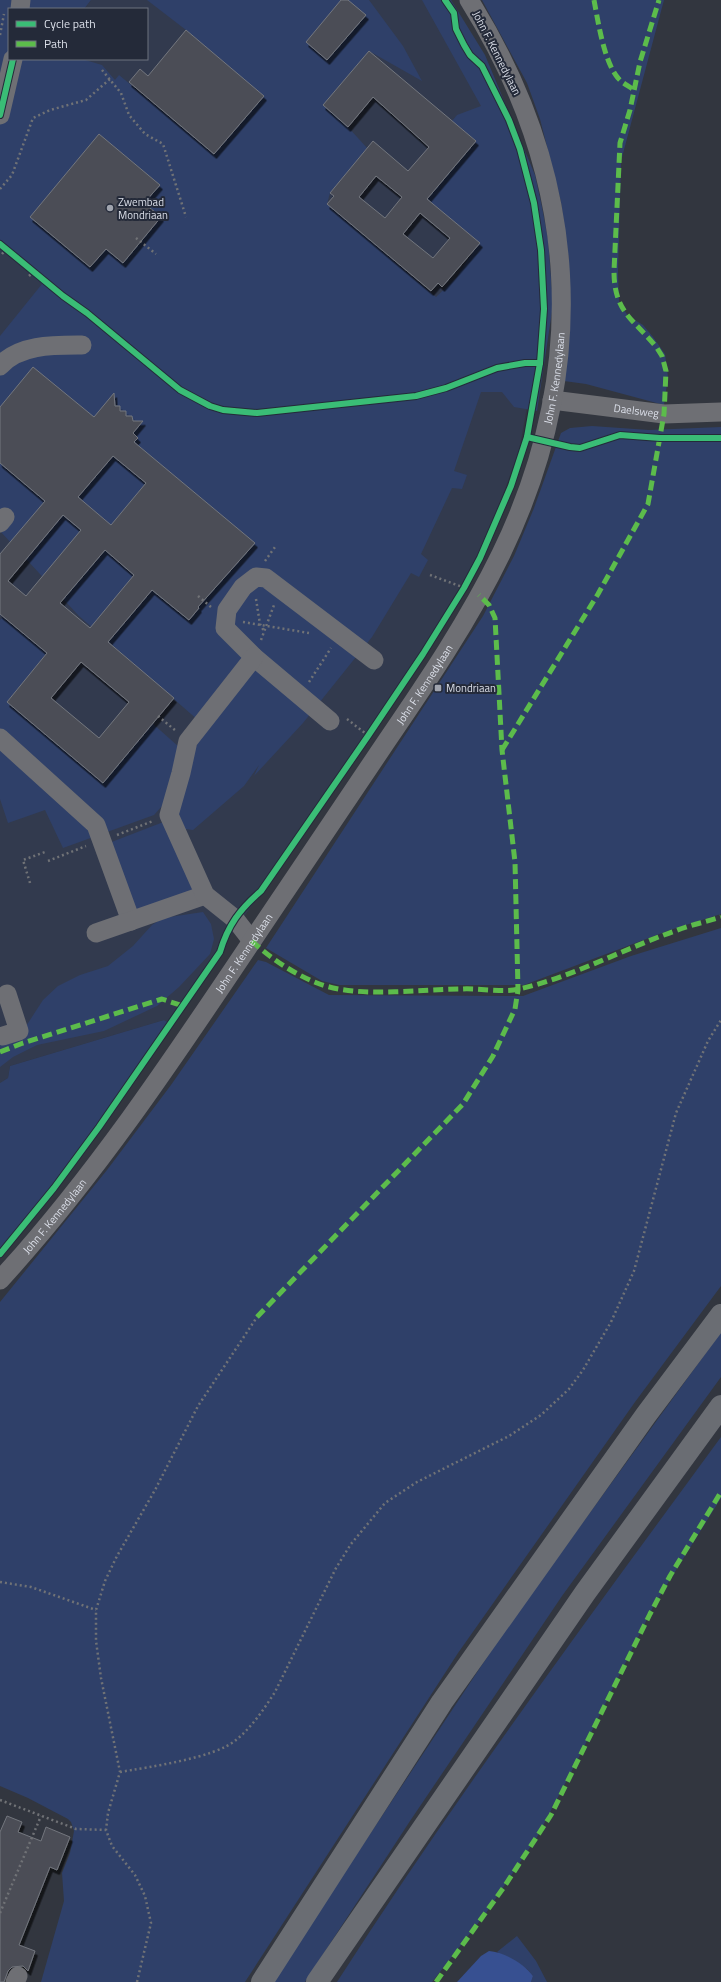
<svg xmlns="http://www.w3.org/2000/svg" width="721" height="1982" viewBox="0 0 721 1982" font-family="'Titillium Web',sans-serif">
	<style>
		.built { fill: #323a4e }
		.green { fill: #2f4069; fill-rule: evenodd }
		.water { fill: #375091 }
		.building { fill: #4b4e56; stroke: #73767e; fill-rule: evenodd; filter: url(#shadow) }
		.lines { fill: none; stroke-linecap: round; stroke-linejoin: round }
		.path { stroke: #707276; stroke-width: 2.5; stroke-dasharray: 2 3; stroke-linecap: butt }
		.minor { stroke: #6e6f74; stroke-width: 19 }
		.highway { stroke: #6a6d73; stroke-width: 22 }
		.quiet { stroke: #5cbc4b; stroke-width: 5; stroke-dasharray: 10 5; stroke-linecap: butt }
		.cycleway-casing { stroke: #242a39; stroke-width: 8 }
		.cycleway { stroke: #3abd76; stroke-width: 6 }
		.poi-dot { fill: #a0a4ae; stroke: #242a39; stroke-width: 1.5 }
		.labels { text-anchor: middle; dominant-baseline: central; stroke-width: 4; stroke-linejoin: round; paint-order: stroke }
		.street-label { font-size: 11px; fill: #dbdfe9; stroke: #242a39 }
		.poi-label { font-size: 11px; fill: #dbdfe9; stroke: #242a39; text-anchor: start }
	</style>
	<defs>
		<filter id="shadow"><feDropShadow dx="2.5" dy="4.5" stdDeviation="0" flood-color="#0009"/></filter>
	</defs>
	<rect width="100%" height="100%" fill="#32363f"/>
	<polygon class="built" points="91,0 447,0 506,106 541,246 539,340 519,451 483,549 379,721 299,839 169,1023 164,1020 10,1066 8,1078 0,1083 0,230 83,60 82,59 147,59 147,9 84,9"/>
	<g class="green">
		<path d="M0 0H91L84 9H9V59H82L102 65 115 80 119 75 214 154 263 96 186 30 147 0H369L403 46 422 81 369 51 323 105 348 127 367 148 330 193 327 204 436 297 456 278 479 243 427 199 476 141 452 121 457 115 481 106 422 0H451L485 55 535 175 542 207 548 239 553 305 537 411 514 407 502 392H481L454 471 467 475 462 489 452 488 421 554 428 560 419 577 411 573 372 637 303 723 254 776 259 765 244 786 193 830 185 829 171 796 154 815 63 848 45 810 8 823 0 799V620L3 617 47 653 7 702 103 783 152 723 179 747 185 764 207 728 79 616 0 531V336L42 284 0 248ZM99 134 159 184 144 203 161 217 123 263 106 249 90 267 30 217Z"/>
		<polygon points="482,0 664,0 621,161 618,272 619,302 628,316 643,325 653,337 665,354 668,377 664,405 586,384 564,381 569,323 569,261 561,202 540,119 527,83"/>
		<polygon points="592,426 649,430 721,427 721,914 670,930 524,985 339,985 322,981 266,948 483,616 514,556 534,508 561,433 570,428"/>
		<polygon points="166,821 193,890 136,913 109,843"/>
		<polygon points="203,912 211,924 214,939 210,954 179,987 157,1006 104,1031 37,1045 13,1057 0,1067 0,1044 19,1037 43,1000 58,986 80,975 108,966 133,946 152,925 163,918"/>
		<polygon points="721,928 721,1286 635,1402 458,1653 245,1982 41,1982 64,1901 62,1873 70,1853 74,1831 71,1822 68,1819 28,1798 0,1786 0,1302 107,1170 171,1085 258,960 266,962 329,995 523,996 631,956"/>
		<polygon points="164,1020 169,1023 70,1164 0,1251 0,1083 8,1078 10,1066"/>
		<polygon points="721,1332 721,1377 562,1596 410,1821 305,1982 272,1982 507,1627"/>
		<path d="M721 1437V1498L653 1607 578 1759 537 1837 486 1913 432 1982H337C457 1795 590 1616 721 1437Z"/>
		<polygon points="517,1936 536,1961 547,1982 531,1982 533,1976 527,1969 497,1952"/>
	</g>
	<path class="water" d="M489 1951C504 1952 524 1964 533 1976L531 1982H457L481 1956Z"/>
	<g class="building">
		<polygon points="341,0 348,0 366,15 327,60 306,42"/>
		<polygon points="186,30 264,96 214,154 129,82 140,69 148,76"/>
		<path d="M369 51 476 141 427 199 480 243 442 287 438 283 431 291 327 204 334 196 330 193 373 141 408 171 429 147 373 97 348 127 323 105ZM376 176 402 197 385 218 359 197ZM420 213 450 238 433 258 403 234Z"/>
		<polygon points="99,134 160,185 144,203 161,217 123,263 106,249 90,267 30,217"/>
		<path d="M33 367 94 417 114 393 115 406H120V411H126V416H132L133 421H143L133 433 138 438 134 442 255 543 198 607 199 608 189 620 152 590 108 642 174 698 103 783 7 702 47 653 0 614V554L45 501 0 463V407ZM113 456 146 483 111 525 78 497ZM63 515 81 530 26 596 8 581ZM105 550 134 575 90 628 60 603ZM81 662 129 702 99 738 51 698Z"/>
		<polygon points="7,1816 22,1822 18,1832 41,1841 46,1827 70,1837 57,1870 50,1867 19,1945 35,1951 28,1971 23,1966 12,1967 8,1971 4,1982 0,1982 0,1832"/>
	</g>
	<g class="lines">
		<g class="path">
			<polyline points="0,35 4,14"/>
			<polyline points="102,70 121,93 129,115 145,134 163,144 186,217"/>
			<polyline points="0,189 12,175 33,118 50,110 86,100 110,79"/>
			<polyline points="136,238 156,254"/>
			<polyline points="2,254 6,249"/>
			<polyline points="29,276 33,272"/>
			<polyline points="265,561 275,547"/>
			<polyline points="430,575 465,588"/>
			<polyline points="198,596 211,607"/>
			<polyline points="256,599 260,624 264,631"/>
			<polyline points="243,622 309,633"/>
			<polyline points="261,640 274,605"/>
			<polyline points="309,682 331,648"/>
			<polyline points="158,716 176,731"/>
			<polyline points="347,719 370,737"/>
			<polyline points="117,835 153,821"/>
			<polyline points="48,861 86,846"/>
			<polyline points="30,883 23,860 45,852"/>
			<polyline points="0,1582 31,1587 96,1610"/>
			<path d="M120 1772C149 1767 215 1758 236 1740 252 1727 264 1709 275 1692L336 1568 351 1544 385 1503 417 1482 509 1436 541 1415 569 1389 583 1370 611 1322 634 1271 676 1113 708 1041 721 1020"/>
			<polyline points="0,1800 76,1829 106,1830"/>
			<polyline points="0,1913 41,1816"/>
			<polyline points="137,1982 151,1923 145,1896 135,1875 112,1846 106,1830 108,1813 120,1772 101,1678 96,1641 96,1610 105,1581 117,1556 155,1490 198,1406 257,1317"/>
		</g>
		<g class="minor">
			<polyline points="20,9 21,0"/>
			<polyline points="0,115 13,59"/>
			<path d="M0 366C19 344 55 345 82 345"/>
			<path id="s1" d="M552 400 664 414 721 412"/>
			<polyline points="0,523 5,517"/>
			<polyline points="330,721 254,657 225,628 227,610 243,587 256,577 266,578 374,660"/>
			<polyline points="0,738 96,825 131,921"/>
			<polyline points="96,933 205,895"/>
			<polyline points="252,941 235,919 205,895 169,815 181,773 188,741 254,657"/>
			<polyline points="3,1036 19,1031 7,994"/>
			<path id="s2" d="M0 1280C109 1161 197 1022 287 889 320 840 353 791 386 742 427 682 469 620 501 554 592 366 579 176 469 0"/>
			<polyline points="15,1982 18,1976"/>
		</g>
		<g class="highway">
			<polyline points="262,1982 442,1702 646,1415 721,1315"/>
			<polyline points="317,1982 585,1593 721,1406"/>
		</g>
		<g class="quiet">
			<path d="M594 0C598 21 604 62 618 78 622 83 629 86 634 90"/>
			<path d="M502 750 598 594 648 504 664 414 665 393 666 371 662 356 657 348C634 319 614 313 614 271L620 143 630 110 640 62 659 0"/>
			<path d="M252 941C270 958 294 974 317 983 357 999 419 989 462 989 478 988 504 993 519 989 573 977 623 949 675 931 690 925 706 922 721 917"/>
			<polyline points="0,1052 23,1043 162,999 183,1006"/>
			<polyline points="257,1317 463,1104 493,1056 515,1009 518,990 515,862 502,750 495,618 489,605 479,595"/>
			<polyline points="436,1982 504,1887 551,1815 650,1614 670,1576 721,1492"/>
		</g>
		<g class="cycleway-casing">
			<g id="cycleway">
				<polyline points="0,115 13,59"/>
				<polyline points="0,244 63,296 87,313 180,390 210,406 223,410 257,413 416,396 446,388 497,368 525,363 540,363"/>
				<polyline points="527,437 570,447 580,448 620,435 660,438 721,438"/>
				<path d="M0 1254 54 1188 99 1127 220 952C228 925 240 909 261 891L368 736 423 654 464 588 480 558 511 486 527 437 540 363 544 309 541 250 534 203 520 149 509 120 482 66 470 55 464 45 456 29 454 13 445 0"/>
			</g>
		</g>
		<use href="#cycleway" class="cycleway"/>
	</g>
	<g class="poi-dot">
		<circle cx="110" cy="208" r="4"/>
		<rect x="434" y="684" width="8" height="8" rx="2"/>
	</g>
	<g class="labels">
		<g class="street-label">
			<text transform="translate(497 53) rotate(63)">John F. Kennedylaan</text>
			<text stroke="none"><textPath href="#s2" startOffset="1068">John F. Kennedylaan</textPath></text>
			<text stroke="none"><textPath href="#s1" startOffset="85">Daelsweg</textPath></text>
			<text stroke="none"><textPath href="#s2" startOffset="732">John F. Kennedylaan</textPath></text>
			<text stroke="none"><textPath href="#s2" startOffset="408">John F. Kennedylaan</textPath></text>
			<text stroke="none"><textPath href="#s2" startOffset="84">John F. Kennedylaan</textPath></text>
		</g>
		<g class="poi-label">
			<text x="118" y="202">Zwembad<tspan x="118" dy="13">Mondriaan</tspan></text>
			<text x="446" y="688">Mondriaan</text>
		</g>
	</g>
	<rect x="8" y="8" width="140" height="52" fill="#242a39" stroke="#6d727f"/>
	<rect x="16" y="21" width="20" height="6" fill="#3abd76" stroke="#6d727f"/>
	<text x="44" y="28" font-size="12" fill="#dbdfe9">Cycle path</text>
	<rect x="16" y="41" width="20" height="6" fill="#5cbc4b" stroke="#6d727f"/>
	<text x="44" y="48" font-size="12" fill="#dbdfe9">Path</text>
</svg>
